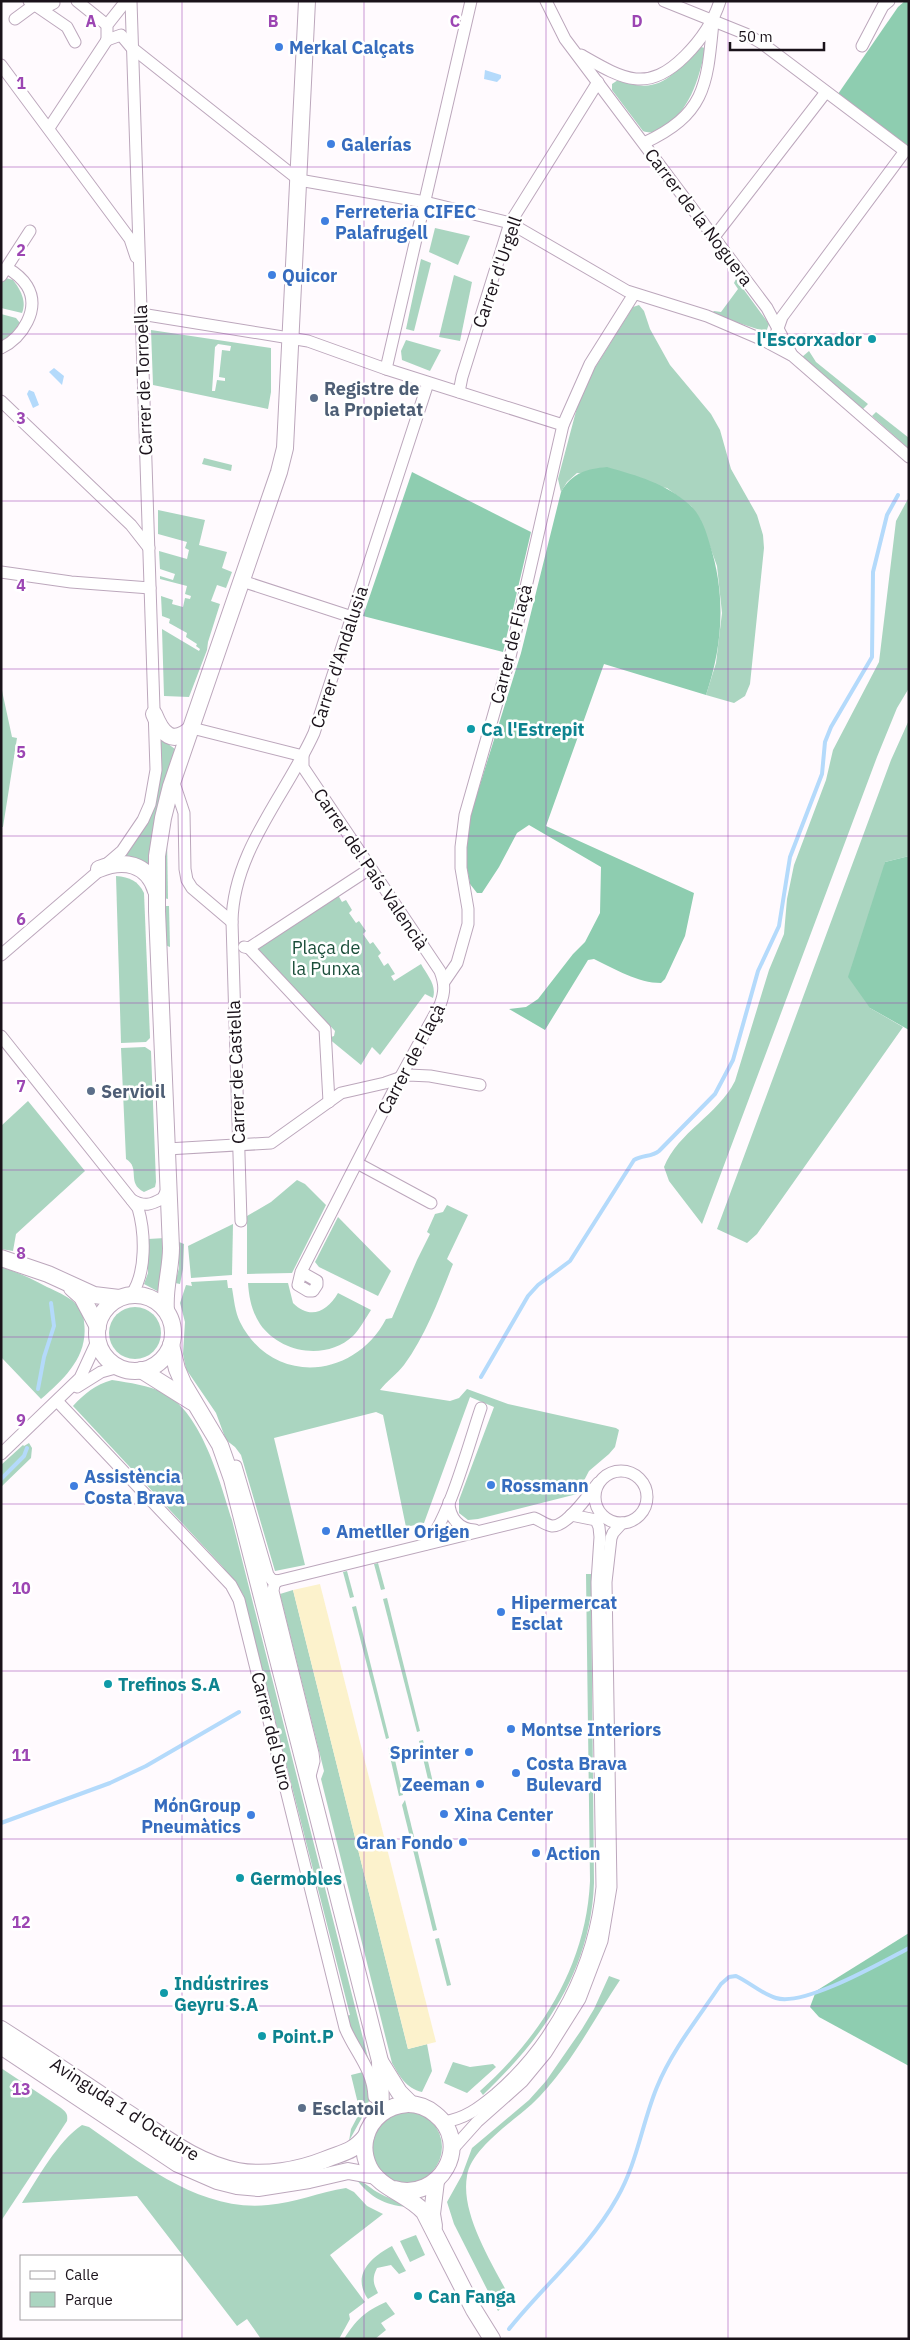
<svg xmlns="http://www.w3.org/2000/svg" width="910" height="2340" viewBox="0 0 910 2340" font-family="'IBM Plex Sans',sans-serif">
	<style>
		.green { fill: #aad5c0; fill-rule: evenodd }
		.forest { fill: #8ecdb0 }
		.sand { fill: #fcf2cc }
		.water { fill: #b4dafb }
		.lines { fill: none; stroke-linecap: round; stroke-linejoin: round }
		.stream { stroke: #b4dafb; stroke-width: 4 }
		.street-casing { stroke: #bca7bc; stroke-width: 13 }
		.secondary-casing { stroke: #bca7bc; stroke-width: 18 }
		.street { stroke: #fff; stroke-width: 11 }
		.secondary { stroke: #fff; stroke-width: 16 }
		.grid { fill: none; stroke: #9c46b3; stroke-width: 1; stroke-opacity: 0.55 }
		.shop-dot { fill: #3f7fe0; stroke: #fff; stroke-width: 2 }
		.culture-dot { fill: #0f9aa8; stroke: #fff; stroke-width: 2 }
		.service-dot { fill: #5c6f8a; stroke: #fff; stroke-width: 2 }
		.labels { text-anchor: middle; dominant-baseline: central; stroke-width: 5; stroke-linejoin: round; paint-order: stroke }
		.shop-label { font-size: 18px; font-weight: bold; fill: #366cbe; stroke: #fff; text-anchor: start }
		.street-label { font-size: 18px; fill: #1a121a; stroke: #fff }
		.culture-label { font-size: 18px; font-weight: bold; fill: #0d838f; stroke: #fff; text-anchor: start }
		.service-label { font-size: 18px; font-weight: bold; fill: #4e5e75; stroke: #fff; text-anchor: start }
		.park-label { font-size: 18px; fill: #1b4e3a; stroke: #fff }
		.grid-label { font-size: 16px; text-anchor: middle; font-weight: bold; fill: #9c46b3; stroke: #fff; stroke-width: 5; stroke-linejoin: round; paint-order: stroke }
	</style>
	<rect width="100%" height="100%" fill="#fffafe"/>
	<g class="green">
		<path d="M701 47 705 48V51C698 81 690 111 662 128 655 132 651 134 643 131L612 90V84L618 80C662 97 672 73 701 47Z"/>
		<polygon points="435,228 470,236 458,265 429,252"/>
		<polygon points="421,259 431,263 414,331 406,329"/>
		<polygon points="454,275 472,282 460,341 439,337"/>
		<path d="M6 278 13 280C20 289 27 301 22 313L1 308V283Z"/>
		<polygon points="736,279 769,324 766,332 711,314 714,311 721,312 738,289 734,283"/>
		<polygon points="639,305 644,311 650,329 670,365 711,414 720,430 731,469 757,515 763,535 764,548 750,684 745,696 734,703 706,695 716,663 722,613 717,566 700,519 691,506 667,488 577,473 567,482 561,492 558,479 579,400 591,374 633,307"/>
		<polygon points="1,314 16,318 20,323 9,337 1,341"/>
		<path d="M151 330 271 348V392L268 409 153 385ZM218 344 231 346 230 351 222 350 219 377 225 378V381L217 380 215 391H212L215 347Z"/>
		<polygon points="406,340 441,350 430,371 402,360 401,351"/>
		<polygon points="809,351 816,362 868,404 863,409 811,367 802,357"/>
		<polygon points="876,412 909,438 909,449 872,416"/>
		<polygon points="204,458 232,465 231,471 202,464"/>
		<path d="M909 497V688L897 708 877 757 702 1224 669 1181 664 1167C678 1132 718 1115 735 1081L769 970 784 934 787 899 794 865 826 780 833 750 879 662 896 521Z"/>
		<polygon points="158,510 205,520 199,545 227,552 222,568 232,572 226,588 217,585 211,601 220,604 208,642 207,650 189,697 164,696 162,629 199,651 200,649 196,646 197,644 186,637 187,633 169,623 170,619 162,616 161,596 173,600 172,604 183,607 185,598 190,599 191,596 185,594 187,586 160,579 160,576 173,580 175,574 160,569 159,551 187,559 189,550 185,548 187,542 158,534"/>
		<polygon points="1,686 12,737 17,738 3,827 1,827"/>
		<polygon points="909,720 909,856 885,862 870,1008 903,1027 757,1234 747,1243 717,1229 891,760"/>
		<polygon points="160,738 175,749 158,809 148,869 124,858 147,823"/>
		<polygon points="167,838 168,899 164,898 163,874"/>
		<path d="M116 876C130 877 138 881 144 893L150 1038 146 1042 121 1043Z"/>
		<path d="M338 895 342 902 346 900 352 910 349 913 356 923 359 921 366 931 363 934 370 944 373 942 381 953 378 956 384 966 388 963 395 974 391 976 394 981 421 964C427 975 437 985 433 998L425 994 380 1055 372 1047 361 1065 328 1038 334 1036 335 1031 258 950 259 947Z"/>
		<polygon points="164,906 169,906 170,947 165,945"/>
		<path d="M145 1047 151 1051 156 1182 155 1187 144 1192C126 1183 141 1168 126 1159L121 1048Z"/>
		<polygon points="28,1101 85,1171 16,1234 13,1251 1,1249 1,1126"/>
		<polygon points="297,1180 305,1184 326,1205 292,1273 247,1274 247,1216 271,1202"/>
		<path d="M447 1205 468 1215 447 1259 453 1264C439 1299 426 1335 404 1365 397 1374 387 1381 380 1390L450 1401 459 1398 467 1389 508 1404 616 1428 619 1430 615 1447 609 1454 589 1471 577 1494 478 1519 468 1520 459 1513V1500L494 1407 470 1397 424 1523 406 1527 383 1415 376 1412 274 1438 305 1565 275 1571 241 1455 235 1447 226 1440 216 1413 186 1369 183 1354 185 1322 180 1303 186 1285 192 1286 191 1282 227 1280 228 1288H232C234 1299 235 1312 240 1322 272 1386 354 1380 386 1319L392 1318 417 1260 430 1234 427 1232 435 1214 443 1212Z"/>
		<polygon points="338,1217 391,1271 378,1296 319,1267 315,1262"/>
		<polygon points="233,1224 232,1275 191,1278 188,1246"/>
		<polygon points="165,1238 159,1292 144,1284 148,1273 148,1239"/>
		<polygon points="179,1242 184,1244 183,1269 180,1284 175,1283 179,1268"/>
		<path d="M1 1267C18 1272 32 1279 47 1287 56 1291 67 1296 74 1302 80 1307 84 1315 84 1322 89 1356 64 1379 41 1399L1 1357Z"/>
		<path d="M248 1283H288L293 1303C310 1320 327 1312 338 1293L371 1310C365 1319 360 1329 353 1336 326 1361 280 1353 260 1324 252 1312 249 1298 248 1283Z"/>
		<circle cx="135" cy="1333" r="26"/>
		<path d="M112 1380C130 1383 148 1385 164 1393 202 1413 220 1482 232 1520L368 2058 361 2051 346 2016 350 2015 243 1594 222 1566 73 1406C85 1393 95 1385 112 1380Z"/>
		<polygon points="29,1443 32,1448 31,1458 1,1487 1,1465 23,1445 24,1446"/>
		<polygon points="378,1563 385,1589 381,1590 374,1564"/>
		<polygon points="347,1571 354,1597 350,1598 343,1572"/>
		<path d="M586 1574H591L594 1883C591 1970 544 2037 483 2095L480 2091C541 2036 586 1966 590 1881Z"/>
		<path d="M293 1590 408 2049 427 2044 432 2071 422 2092C406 2088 400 2077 392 2063L321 1779 324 1771 280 1594Z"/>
		<polygon points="387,1598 420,1731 417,1732 383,1599"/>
		<polygon points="356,1606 389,1738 386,1739 352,1607"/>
		<polygon points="423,1740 434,1787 430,1788 419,1741"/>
		<polygon points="392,1747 403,1795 399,1796 388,1748"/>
		<polygon points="405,1800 437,1930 433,1931 402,1805"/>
		<polygon points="439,1938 451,1985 447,1986 435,1939"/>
		<path d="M609 1976 620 1980C592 2022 569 2069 532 2104 512 2122 471 2149 467 2176 460 2215 494 2266 511 2300L498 2311 454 2224 447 2202 462 2175 472 2148 529 2100 546 2081 582 2029 594 2009Z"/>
		<polygon points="453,2062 470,2067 493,2064 496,2067 467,2093 444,2083"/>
		<path d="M1 2068 61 2108C66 2112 68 2114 67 2121L1 2221Z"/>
		<polygon points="363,2072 370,2098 365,2112 349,2141 351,2129 360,2112 351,2075"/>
		<circle cx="406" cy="2147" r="36"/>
		<path d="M82 2125 89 2127C141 2163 200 2212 268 2205 295 2203 320 2192 346 2188L354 2192 367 2206 383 2214 330 2255 365 2302 349 2314 350 2319 339 2339H261L247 2319 237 2326 137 2196 22 2203C37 2179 58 2141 82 2125Z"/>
		<path d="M356 2179C364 2182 369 2187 377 2192 387 2198 397 2200 407 2207 384 2205 370 2197 356 2179Z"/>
		<polygon points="416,2235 425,2255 410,2262 400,2241"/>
		<path d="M392 2246 406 2271 399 2274 391 2265 377 2268C372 2278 373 2283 378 2293L368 2299C351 2275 371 2257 392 2246Z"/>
		<path d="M386 2302 395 2314 381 2323 386 2330 375 2339H344C356 2320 365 2311 386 2302Z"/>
	</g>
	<g class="forest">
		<polygon points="905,1 909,1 909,148 838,94 898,7"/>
		<path d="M607 467C638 476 665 483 690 505 701 515 706 531 710 545 726 595 723 645 706 695L604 664 546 826 694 893 685 936 665 979 661 983C638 983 615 969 594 959L588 960 545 1030 509 1009 526 1007 538 999 573 954 585 942 600 913 601 867 529 825 517 833 499 867 482 893H477L470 884 466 863 468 823 521 653 561 492C572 473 586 469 607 467Z"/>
		<polygon points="412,472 531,532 503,652 363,616"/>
		<polygon points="909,856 909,1030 870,1008 848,977 885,862"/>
		<polygon points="909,1933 909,2066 819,2017 810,2007 816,1991"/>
	</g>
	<polygon class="sand" points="320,1584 436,2042 408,2049 293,1590"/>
	<g class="water">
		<polygon points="485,70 501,75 501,78 497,82 484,79"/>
		<polygon points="54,368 64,376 62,385 49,372"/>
		<polygon points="29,390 34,392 39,405 33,408 27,394"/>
	</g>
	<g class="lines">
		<g class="stream">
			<path d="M481 1377 528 1296 538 1285 570 1261 634 1160C642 1155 652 1157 659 1151L715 1094 733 1060 758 971 779 926 790 857 822 774 825 742 831 727 872 657 873 572 887 515 898 495"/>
			<polyline points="38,1389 44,1357 54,1326 51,1303"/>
			<polyline points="1,1479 24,1456 27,1448"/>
			<polyline points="1,1823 110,1783 146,1766 239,1712"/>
			<path d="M509 2329C545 2284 589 2248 617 2198 637 2164 642 2123 657 2087 672 2050 699 2017 721 1984L729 1977 736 1976C749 1982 762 1994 776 1998 804 2007 882 1962 909 1948"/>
		</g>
		<g class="street-casing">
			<g id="street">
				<polyline points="29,1 67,27 75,42"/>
				<polyline points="77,1 107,25"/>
				<polyline points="546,1 565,39 767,308 792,355"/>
				<polyline points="664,1 746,34 763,44 905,151 782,317 776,334 768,342"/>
				<polyline points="15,19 34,5 50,5 54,3"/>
				<polyline points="107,40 121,35 131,47 299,180 425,202 510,223 627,291 707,316 763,340 793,356 909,457"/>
				<polyline points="107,40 107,25 126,1"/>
				<polyline points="862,46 883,6 889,1"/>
				<path d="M581 55C623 79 647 94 685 56 701 40 713 23 720 1"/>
				<polyline points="1,65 130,239 136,257"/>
				<polyline points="49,128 107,40"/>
				<path d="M644 143C706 114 707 85 713 22"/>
				<polyline points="714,237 826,92"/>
				<polyline points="1,276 30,231"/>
				<polyline points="141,314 308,341 386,369 563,425"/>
				<path d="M1 348C22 338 41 309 27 286 22 278 14 272 7 268"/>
				<polyline points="386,369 471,1"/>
				<polyline points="459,392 462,377 510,223 598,82"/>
				<polyline points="1,401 131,525 149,548"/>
				<polyline points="1,572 71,582 150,588"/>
				<polyline points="242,581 352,617"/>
				<path d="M192 728 303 756V767L309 776 440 971C445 984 445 992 440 1005L400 1078 301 1272 298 1285 308 1291H313L317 1285V1281L301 1272"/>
				<polyline points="173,780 184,813 185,869 187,880 192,888 232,922"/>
				<polyline points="244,947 249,948 371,868"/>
				<polyline points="249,948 325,1029 329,1102"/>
				<polyline points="1,955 122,851 143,820 150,804 156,770 131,1"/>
				<polyline points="444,982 457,963 468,924 468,909 461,868 461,847 465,815 510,657 563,425 590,364 634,294"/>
				<path d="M1 1036 138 1208C145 1232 147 1273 131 1295"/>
				<polyline points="167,1149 271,1143 341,1093 385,1083 408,1075 430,1076 480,1085"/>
				<polyline points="357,1163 431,1203"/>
				<path d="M132 1200C144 1207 151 1205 163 1198L168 1188"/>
				<path d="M241 1221 232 922C233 851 286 795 314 733L428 383"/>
				<polyline points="77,1387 101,1372 119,1367"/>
				<path d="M58 1402 231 1585 239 1600 345 2028C355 2052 373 2069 374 2097"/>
				<polyline points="1,1454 80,1378 98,1339"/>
				<polyline points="236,1466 268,1575 272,1580 277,1581"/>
				<circle cx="621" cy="1497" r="26"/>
				<path d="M449 1502C449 1517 459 1530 475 1530"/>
				<path d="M426 1544C448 1523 470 1440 481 1408"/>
				<path d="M277 1581 534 1518C540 1520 545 1525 552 1526 567 1527 589 1494 598 1483"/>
				<polyline points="277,1581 274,1585 273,1591 313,1753 314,1761 309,1780"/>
				<path d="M443 2122C465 2119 479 2108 496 2094 555 2043 595 1965 602 1887L597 1582 600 1537 599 1527 596 1520 571 1515"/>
				<polyline points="451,2151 477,2122 522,2082 546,2053 580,1999 602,1941 611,1887 606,1582 611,1538 613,1533 622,1523"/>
			</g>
		</g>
		<g class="secondary-casing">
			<g id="secondary">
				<path d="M154 714C162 734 172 746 192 728"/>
				<path d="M99 869C123 859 148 863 156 891"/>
				<polyline points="1,1258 48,1274 94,1295 119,1298"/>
				<polyline points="72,1288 82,1297 98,1327"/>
				<circle cx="135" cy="1333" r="38"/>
				<path d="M166 1310C164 1289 171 1269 171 1248L157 911V856L163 818 171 786 279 472 285 448 307 1"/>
				<polyline points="171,1345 177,1369 183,1383 220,1445 232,1479 380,2061 381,2113"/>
				<polyline points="141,1370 192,1402"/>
				<path d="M1 2029C43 2056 84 2083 125 2111 161 2134 195 2163 238 2171 265 2176 299 2170 324 2160 343 2152 352 2153 366 2136"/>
				<polyline points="1,2046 178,2164 217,2181 237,2186 258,2188 309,2180 348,2171 375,2176"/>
				<polyline points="381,2063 399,2092 411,2104"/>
				<path d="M394 2189C440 2202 473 2144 435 2114 399 2085 349 2125 369 2167 379 2188 408 2194 424 2212L474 2310 492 2339"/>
				<polyline points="434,2226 432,2214 436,2181"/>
			</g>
		</g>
		<use href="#street" class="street"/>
		<use href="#secondary" class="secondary"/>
	</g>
	<path class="grid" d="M182 1V2339M364 1V2339M546 1V2339M728 1V2339M1 167H909M1 334H909M1 501H909M1 669H909M1 836H909M1 1003H909M1 1170H909M1 1337H909M1 1504H909M1 1671H909M1 1839H909M1 2006H909M1 2173H909"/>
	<g class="shop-dot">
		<circle cx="279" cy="47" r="5"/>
		<circle cx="331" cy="144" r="5"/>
		<circle cx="325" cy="221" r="5"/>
		<circle cx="272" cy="275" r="5"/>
		<circle cx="491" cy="1485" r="5"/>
		<circle cx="74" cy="1486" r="5"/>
		<circle cx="326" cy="1531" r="5"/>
		<circle cx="501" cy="1612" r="5"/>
		<circle cx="511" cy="1729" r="5"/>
		<circle cx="469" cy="1752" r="5"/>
		<circle cx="516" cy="1773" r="5"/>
		<circle cx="480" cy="1784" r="5"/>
		<circle cx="444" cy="1814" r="5"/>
		<circle cx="251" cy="1815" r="5"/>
		<circle cx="463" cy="1842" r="5"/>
		<circle cx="536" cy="1853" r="5"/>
	</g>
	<g class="culture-dot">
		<circle cx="872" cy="339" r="5"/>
		<circle cx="471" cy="729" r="5"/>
		<circle cx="108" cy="1684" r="5"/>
		<circle cx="240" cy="1878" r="5"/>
		<circle cx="164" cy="1993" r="5"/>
		<circle cx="262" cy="2036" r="5"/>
		<circle cx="418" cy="2296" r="5"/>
	</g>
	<g class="service-dot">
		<circle cx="314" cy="398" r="5"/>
		<circle cx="91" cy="1091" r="5"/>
		<circle cx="302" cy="2108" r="5"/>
	</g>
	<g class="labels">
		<g class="shop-label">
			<text x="289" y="47">Merkal Calçats</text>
			<text x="341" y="144">Galerías</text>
			<text x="335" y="211">Ferreteria CIFEC<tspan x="335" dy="21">Palafrugell</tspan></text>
			<text x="282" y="275">Quicor</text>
			<text x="84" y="1476">Assistència<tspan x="84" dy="21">Costa Brava</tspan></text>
			<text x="501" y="1485">Rossmann</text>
			<text x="336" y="1531">Ametller Origen</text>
			<text x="511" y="1602">Hipermercat<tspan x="511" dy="21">Esclat</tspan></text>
			<text x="521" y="1729">Montse Interiors</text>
			<text x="459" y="1752" text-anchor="end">Sprinter</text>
			<text x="526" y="1763">Costa Brava<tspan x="526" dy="21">Bulevard</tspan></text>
			<text x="470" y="1784" text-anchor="end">Zeeman</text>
			<text x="241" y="1805" text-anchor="end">MónGroup<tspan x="241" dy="21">Pneumàtics</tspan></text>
			<text x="454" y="1814">Xina Center</text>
			<text x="453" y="1842" text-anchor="end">Gran Fondo</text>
			<text x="546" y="1853">Action</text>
		</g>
		<g class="street-label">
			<text transform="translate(699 217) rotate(53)">Carrer de la Noguera</text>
			<text transform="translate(497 272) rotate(-71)">Carrer d'Urgell</text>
			<text transform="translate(143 380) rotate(-92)">Carrer de Torroella</text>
			<text transform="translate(511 644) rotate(-76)">Carrer de Flaçà</text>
			<text transform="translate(339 657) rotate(-72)">Carrer d'Andalusia</text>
			<text transform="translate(371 869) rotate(56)">Carrer del País Valencià</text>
			<text transform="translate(411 1059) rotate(-62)">Carrer de Flaçà</text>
			<text transform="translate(236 1072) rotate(-92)">Carrer de Castella</text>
			<text transform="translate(272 1731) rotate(76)">Carrer del Suro</text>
			<text transform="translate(125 2109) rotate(33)">Avinguda 1 d'Octubre</text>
		</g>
		<g class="culture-label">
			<text x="862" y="339" text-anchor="end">l'Escorxador</text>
			<text x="481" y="729">Ca l'Estrepit</text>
			<text x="118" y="1684">Trefinos S.A</text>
			<text x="250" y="1878">Germobles</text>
			<text x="174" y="1983">Indústrires<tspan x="174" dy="21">Geyru S.A</tspan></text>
			<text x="272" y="2036">Point.P</text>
			<text x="428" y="2296">Can Fanga</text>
		</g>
		<g class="service-label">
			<text x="324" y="388">Registre de<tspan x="324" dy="21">la Propietat</tspan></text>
			<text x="101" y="1091">Servioil</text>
			<text x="312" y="2108">Esclatoil</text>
		</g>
		<g class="park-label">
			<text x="326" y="947">Plaça de<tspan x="326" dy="21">la Punxa</tspan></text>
		</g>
	</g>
	<g class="grid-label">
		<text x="91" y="27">A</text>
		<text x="273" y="27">B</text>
		<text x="455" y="27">C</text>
		<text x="637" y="27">D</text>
		<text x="21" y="89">1</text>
		<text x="21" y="256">2</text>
		<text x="21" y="424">3</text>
		<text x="21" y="591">4</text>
		<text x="21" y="758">5</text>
		<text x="21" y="925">6</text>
		<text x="21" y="1092">7</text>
		<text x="21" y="1259">8</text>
		<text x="21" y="1426">9</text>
		<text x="21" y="1594">10</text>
		<text x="21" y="1761">11</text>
		<text x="21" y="1928">12</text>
		<text x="21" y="2095">13</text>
	</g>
	<rect width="910" height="2340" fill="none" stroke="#1a121a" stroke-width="5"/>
	<rect x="20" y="2255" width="162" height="65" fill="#ffffff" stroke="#a3a0a3"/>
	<rect x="30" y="2271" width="25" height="8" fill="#ffffff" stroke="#a3a0a3"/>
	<text x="65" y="2280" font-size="15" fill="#1a121a">Calle</text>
	<rect x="30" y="2292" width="25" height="15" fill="#aad5c0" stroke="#a3a0a3"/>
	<text x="65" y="2305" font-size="15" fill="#1a121a">Parque</text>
	<path d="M730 42v8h94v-8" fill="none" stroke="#1a121a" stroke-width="2.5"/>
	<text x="738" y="42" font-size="15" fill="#1a121a" stroke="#ffffff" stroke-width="4" paint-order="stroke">50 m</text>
</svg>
